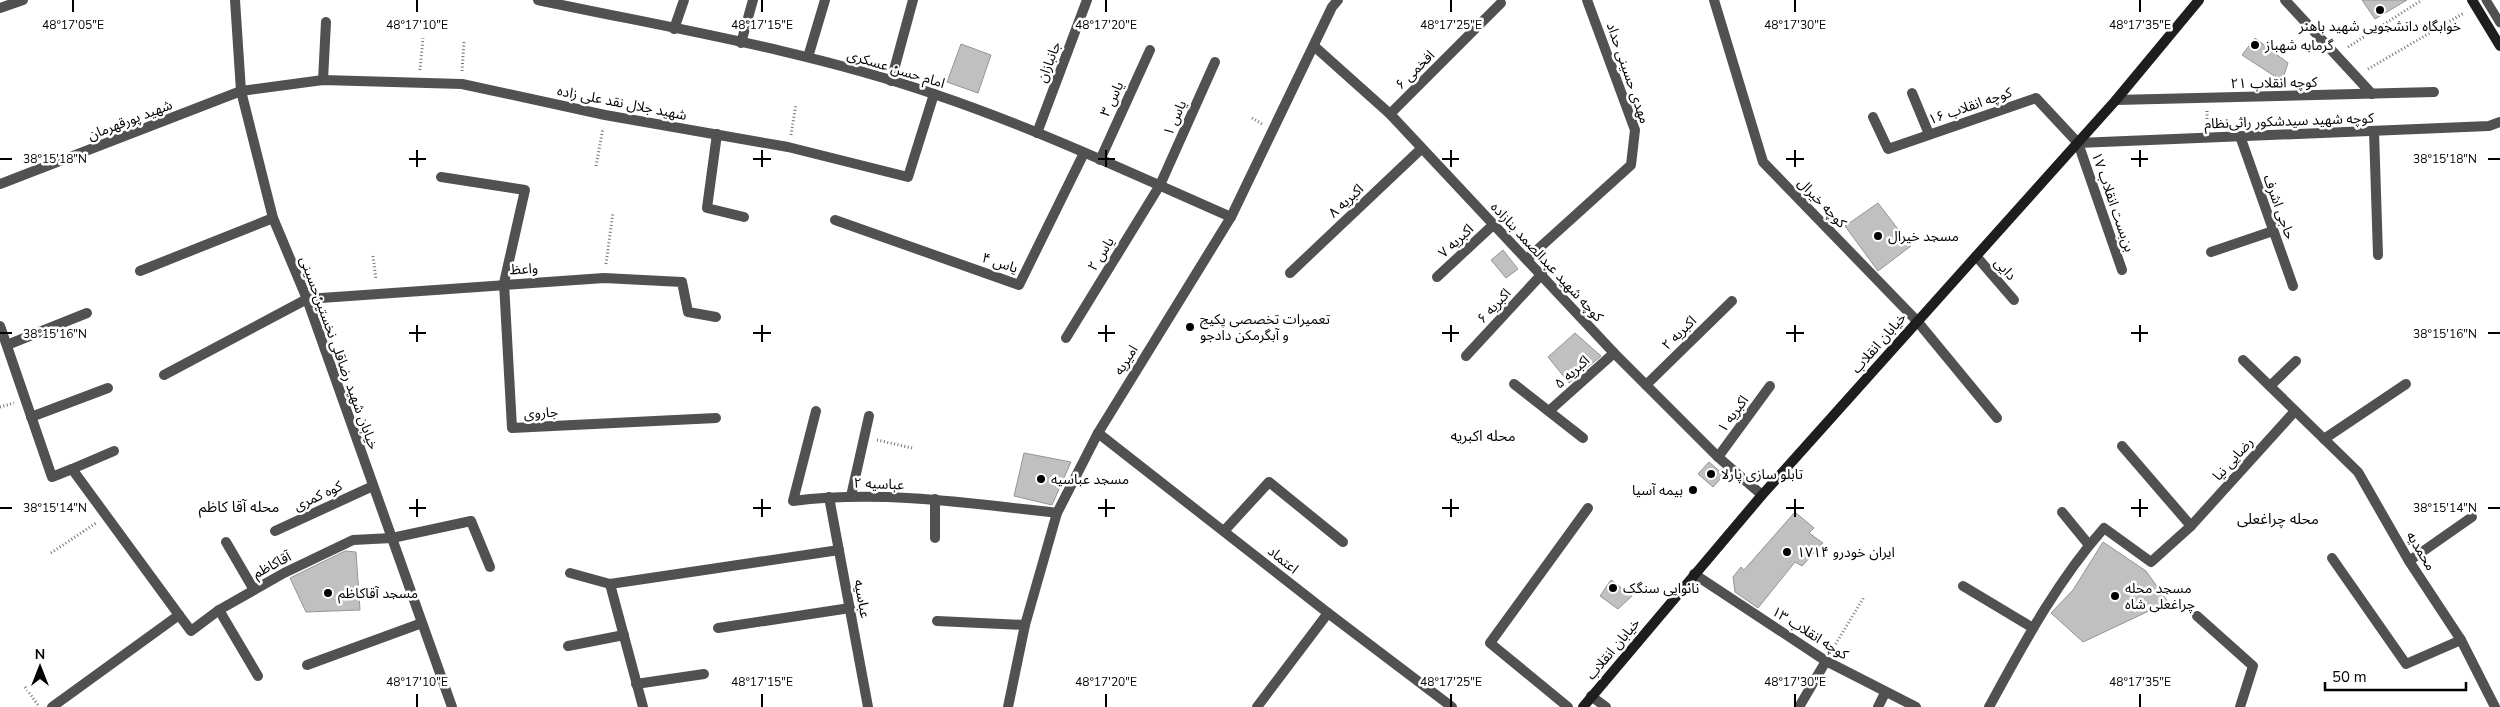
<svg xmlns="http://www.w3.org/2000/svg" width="2500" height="707" viewBox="0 0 2500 707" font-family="'Nunito Sans','Noto Sans Arabic',sans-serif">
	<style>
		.building { fill: #c0c0c0; stroke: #959595 }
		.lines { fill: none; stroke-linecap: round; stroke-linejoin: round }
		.path { stroke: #737373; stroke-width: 3; stroke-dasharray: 1 2.5; stroke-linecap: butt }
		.lane { stroke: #515151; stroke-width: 9 }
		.street { stroke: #515151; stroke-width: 10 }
		.secondary { stroke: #1e1e1e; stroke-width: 10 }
		.ticks { fill: none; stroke: #000; stroke-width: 2 }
		.poi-dot { fill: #000; stroke: #fff; stroke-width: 2 }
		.labels { text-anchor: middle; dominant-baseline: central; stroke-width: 5; stroke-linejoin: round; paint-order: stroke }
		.poi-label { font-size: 14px; fill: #000; stroke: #fff; text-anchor: start }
		.street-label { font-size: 14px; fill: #000; stroke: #fff }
		.neighbourhood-label { font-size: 15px; fill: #000; stroke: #fff }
		.ticks-label { font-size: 12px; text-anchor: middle; fill: #000; stroke: #fff; stroke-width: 5; stroke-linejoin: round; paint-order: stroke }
	</style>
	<rect width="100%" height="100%" fill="#fff"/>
	<g class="building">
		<polygon points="2362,0 2407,0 2375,19"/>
		<polygon points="2255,38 2288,63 2282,81 2242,55"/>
		<polygon points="961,44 991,55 978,93 947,82"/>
		<polygon points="1878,203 1911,246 1878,271 1845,226"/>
		<polygon points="1503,250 1518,269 1506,278 1491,260"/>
		<polygon points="1575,333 1601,356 1569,383 1548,357"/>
		<polygon points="1024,453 1071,462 1052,505 1014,496"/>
		<polygon points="1709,462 1724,475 1713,487 1698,474"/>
		<polygon points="1795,512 1814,528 1809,533 1823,543 1802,566 1795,562 1758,608 1735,592 1733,577 1741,567 1744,570"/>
		<polygon points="2103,542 2146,571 2168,602 2083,642 2051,613 2073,590"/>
		<polygon points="345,551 356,552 360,610 306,612 290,578"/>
		<polygon points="1611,580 1632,596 1618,609 1600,596"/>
	</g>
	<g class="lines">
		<g class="path">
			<polyline points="2348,47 2422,0"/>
			<polyline points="2368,69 2464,13"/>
			<polyline points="420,70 423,38"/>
			<polyline points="462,71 464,42"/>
			<polyline points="2207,111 2207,125"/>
			<polyline points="1252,118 1262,124"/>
			<polyline points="791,135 796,104"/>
			<polyline points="596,166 603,128"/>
			<polyline points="373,256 376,280"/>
			<polyline points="606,264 613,212"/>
			<polyline points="0,407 14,403"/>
			<polyline points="877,440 912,448"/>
			<polyline points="51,553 96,523"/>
			<polyline points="1832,650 1864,597"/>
			<polyline points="25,687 38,705"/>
		</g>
		<polyline class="lane" points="2486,0 2500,23"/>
		<g class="street">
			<polyline points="235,0 241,91 273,218 307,299 452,707"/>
			<path d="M538 0C670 28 806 50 934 94 1035 128 1133 174 1231 217"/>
			<polyline points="1714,0 1763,162 1917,321 1997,418"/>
			<polyline points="2285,0 2372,94"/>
			<polyline points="0,8 23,0"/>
			<polyline points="674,29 684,0"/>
			<polyline points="741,43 753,0"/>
			<polyline points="1314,46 1390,114 1614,353 1718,457 1762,495"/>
			<polyline points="808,57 825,0"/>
			<polyline points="323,80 326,22"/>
			<polyline points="891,81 913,0"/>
			<polyline points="1912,93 1929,134"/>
			<polyline points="2116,100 2434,92"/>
			<polyline points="1390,114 1501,3"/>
			<polyline points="1873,117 1888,149 2036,98 2078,143 2122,270"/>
			<polyline points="2374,131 2378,255"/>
			<polyline points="1037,133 1087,0"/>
			<polyline points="717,134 707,208 744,217"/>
			<polyline points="2240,136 2293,286"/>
			<polyline points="2078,143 2489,126 2500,122"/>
			<polyline points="1100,160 1150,50"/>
			<polyline points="441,177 525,190 504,283 512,428 716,418"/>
			<polyline points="0,184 241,91 323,80 462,84 605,115 788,147 908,177 934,94"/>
			<polyline points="835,220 1019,285 1084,153"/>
			<polyline points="2211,252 2273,231"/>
			<polyline points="1976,256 2014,300"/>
			<polyline points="1527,259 1631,165 1635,130 1587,0"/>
			<polyline points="140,271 273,218"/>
			<polyline points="1290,273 1421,149"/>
			<polyline points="1437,277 1493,225"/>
			<polyline points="0,326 52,477 72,469 179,615 52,707"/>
			<polyline points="1066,338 1160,185 1215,62"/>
			<polyline points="7,345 87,313"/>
			<polyline points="1466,356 1542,274"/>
			<polyline points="2243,360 2358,472 2409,561 2461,640 2495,707"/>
			<polyline points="164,375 307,299 604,278 682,282 688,312 716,317"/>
			<polyline points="1514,384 1583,438"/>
			<polyline points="1646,385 1732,301"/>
			<polyline points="2270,386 2296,361"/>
			<path d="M816 411 793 501C881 490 970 503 1057 513"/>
			<polyline points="1549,411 1614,353"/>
			<polyline points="31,417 108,388"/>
			<polyline points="1098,433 1328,613 1452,707"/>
			<polyline points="2324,439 2406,384"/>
			<polyline points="2122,446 2191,526"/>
			<polyline points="1718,457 1770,386"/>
			<polyline points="72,469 114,451"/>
			<polyline points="851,496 869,416"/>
			<polyline points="829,497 868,707"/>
			<polyline points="2062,512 2089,545"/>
			<polyline points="275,531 373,486"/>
			<polyline points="1224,531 1269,482 1343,542"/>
			<polyline points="935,538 935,499"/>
			<polyline points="226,542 254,590"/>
			<polyline points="2332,558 2406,664 2461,640"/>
			<polyline points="2409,561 2472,517"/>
			<polyline points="570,573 610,584 839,550"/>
			<polyline points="1694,574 1826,661 1916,707"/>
			<polyline points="610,584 643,707"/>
			<polyline points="1963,586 2033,628"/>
			<polyline points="219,610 258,676"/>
			<polyline points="179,615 191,631 219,610 284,573 353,540 392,538 471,521 490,567"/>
			<polyline points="2197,616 2253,666 2240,707"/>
			<polyline points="937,621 1025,625"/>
			<polyline points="718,628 850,608"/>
			<polyline points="568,646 624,635"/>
			<polyline points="307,665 422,623"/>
			<polyline points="636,684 704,674"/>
			<polyline points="1591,696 1606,707"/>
			<polyline points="1008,707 1025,625 1057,513 1098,433 1231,217 1332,7 1338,0"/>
			<polyline points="1257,707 1328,613"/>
			<polyline points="1568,707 1490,643 1588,508"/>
			<polyline points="1799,707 1826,661"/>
			<polyline points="1878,707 1885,693"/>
			<path d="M1989 707C2023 645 2057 581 2104 528L2151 562 2191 526 2295 411"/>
		</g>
		<g class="secondary">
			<polyline points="2472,0 2500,46"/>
			<polyline points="1583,707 1762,495 2116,100 2199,0"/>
		</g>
	</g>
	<path class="ticks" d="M73 0V12M417 0V12M762 0V12M1106 0V12M1451 0V12M1795 0V12M2140 0V12M417 150V167M762 150V167M1106 150V167M1451 150V167M1795 150V167M2140 150V167M0 159H12M409 159H426M753 159H771M1098 159H1115M1442 159H1459M1786 159H1804M2131 159H2148M2488 159H2500M417 325V342M762 325V342M1106 325V342M1451 325V342M1795 325V342M2140 325V342M0 333H12M409 333H426M753 333H771M1098 333H1115M1442 333H1459M1786 333H1804M2131 333H2148M2488 333H2500M417 499V517M762 499V517M1106 499V517M1451 499V517M1795 499V517M2140 499V517M0 508H12M409 508H426M753 508H771M1098 508H1115M1442 508H1459M1786 508H1804M2131 508H2148M2488 508H2500M417 694V707M762 694V707M1106 694V707M1451 694V707M1795 694V707M2140 694V707"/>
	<g class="poi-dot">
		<circle cx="2380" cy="10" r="5"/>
		<circle cx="2255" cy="45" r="5"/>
		<circle cx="1878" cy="236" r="5"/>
		<circle cx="1190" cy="327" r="5"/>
		<circle cx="1711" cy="474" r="5"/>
		<circle cx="1041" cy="479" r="5"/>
		<circle cx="1693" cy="490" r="5"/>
		<circle cx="1787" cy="552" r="5"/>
		<circle cx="1613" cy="588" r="5"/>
		<circle cx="328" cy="593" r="5"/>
		<circle cx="2115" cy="596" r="5"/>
	</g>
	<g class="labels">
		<g class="poi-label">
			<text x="2380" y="26" text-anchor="middle">خوابگاه دانشجویی شهید باهنر</text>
			<text x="2265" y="45">گرمابه شهباز</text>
			<text x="1888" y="236">مسجد خیرال</text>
			<text x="1200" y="319">تعمیرات تخصصی پکیج<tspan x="1200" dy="16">و آبگرمکن دادجو</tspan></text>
			<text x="1721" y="474">تابلو سازی پارلا</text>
			<text x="1051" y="479">مسجد عباسیه</text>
			<text x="1683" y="490" text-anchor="end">بیمه آسیا</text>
			<text x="1797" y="552">ایران خودرو ۱۷۱۴</text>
			<text x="1623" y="588">نانوایی سنگک</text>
			<text x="2125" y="588">مسجد محله<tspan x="2125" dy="16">چراغعلی شاه</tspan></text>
			<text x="338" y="593">مسجد آقاکاظم</text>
		</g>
		<g class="street-label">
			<text transform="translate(1049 62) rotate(-69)">جانبازان</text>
			<text transform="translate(896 69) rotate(17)">امام حسن عسکری</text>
			<text transform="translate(1415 70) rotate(-45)">افخمی ۶</text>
			<text transform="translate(1628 73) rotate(71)">مهدی حسینی حداد</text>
			<text transform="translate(2274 83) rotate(-1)">کوچه انقلاب ۲۱</text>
			<text transform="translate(1112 99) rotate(-65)">یاس ۳</text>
			<text transform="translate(622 103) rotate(11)">شهید جلال نقد علی زاده</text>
			<text transform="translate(1970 106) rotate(-19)">کوچه انقلاب ۱۶</text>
			<text transform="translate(1175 118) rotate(-66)">یاس ۱</text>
			<text transform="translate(130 120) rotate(-21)">شهید پورقهرمان</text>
			<text transform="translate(2289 121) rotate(-2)">کوچه شهید سیدشکور راثی‌نظام</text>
			<text transform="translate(1346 201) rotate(-43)">اکبریه ۸</text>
			<text transform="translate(2113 202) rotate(71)">بن‌بست انقلاب ۱۷</text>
			<text transform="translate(1822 203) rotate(46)">کوچه خیرال</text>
			<text transform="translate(2279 207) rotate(70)">حاجی اشرف</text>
			<text transform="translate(1456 241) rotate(-43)">اکبریه ۷</text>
			<text transform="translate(1101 254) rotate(-58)">یاس ۲</text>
			<text transform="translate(1547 262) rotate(47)">کوچه شهید عبدالصمد بنازاده</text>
			<text transform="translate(1000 263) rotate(18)">یاس ۴</text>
			<text transform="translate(524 269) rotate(-3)">واعظ</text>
			<text transform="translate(2005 269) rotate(48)">دایی</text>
			<text transform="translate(1494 306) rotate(-47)">اکبریه ۶</text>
			<text transform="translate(1679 333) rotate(-44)">اکبریه ۲</text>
			<text transform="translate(1879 343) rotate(-49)">خیابان انقلاب</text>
			<text transform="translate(339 353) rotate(70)">خیابان شهید رضاقلی نخستین‌حسینی</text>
			<text transform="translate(1126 360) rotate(-58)">امیریه</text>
			<text transform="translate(1572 372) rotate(-42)">اکبریه ۵</text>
			<text transform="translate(541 413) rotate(-3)">جاروی</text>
			<text transform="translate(1733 414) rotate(-54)">اکبریه ۱</text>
			<text transform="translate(2233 459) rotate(-48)">رضایی نیا</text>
			<text transform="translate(879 484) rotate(2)">عباسیه ۲</text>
			<text transform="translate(318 496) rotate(-25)">کوه کمری</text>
			<text transform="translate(2421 551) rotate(59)">محمدیه</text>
			<text transform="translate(1283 560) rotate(39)">اعتماد</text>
			<text transform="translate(272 565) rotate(-28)">آقاکاظم</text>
			<text transform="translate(862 599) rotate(80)">عباسیه</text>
			<text transform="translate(1810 633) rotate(32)">کوچه انقلاب ۱۳</text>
			<text transform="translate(1613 649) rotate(-50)">خیابان انقلاب</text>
		</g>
		<g class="neighbourhood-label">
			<text x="1483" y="436">محله اکبریه</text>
			<text x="239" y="507">محله آقا کاظم</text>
			<text x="2278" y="519">محله چراغعلی</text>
		</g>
	</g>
	<g class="ticks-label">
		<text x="73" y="29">48°17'05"E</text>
		<text x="417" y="29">48°17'10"E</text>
		<text x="762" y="29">48°17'15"E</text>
		<text x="1106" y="29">48°17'20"E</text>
		<text x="1451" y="29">48°17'25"E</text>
		<text x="1795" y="29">48°17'30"E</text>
		<text x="2140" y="29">48°17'35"E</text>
		<text x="55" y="163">38°15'18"N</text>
		<text x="2445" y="163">38°15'18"N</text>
		<text x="55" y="338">38°15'16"N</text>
		<text x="2445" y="338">38°15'16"N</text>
		<text x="55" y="512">38°15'14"N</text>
		<text x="2445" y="512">38°15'14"N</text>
		<text x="417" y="686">48°17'10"E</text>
		<text x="762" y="686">48°17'15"E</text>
		<text x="1106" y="686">48°17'20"E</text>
		<text x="1451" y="686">48°17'25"E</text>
		<text x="1795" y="686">48°17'30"E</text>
		<text x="2140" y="686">48°17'35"E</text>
	</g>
	<g transform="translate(40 667)" stroke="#ffffff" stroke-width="4" paint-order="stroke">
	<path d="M0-4L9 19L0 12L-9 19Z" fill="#000000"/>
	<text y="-8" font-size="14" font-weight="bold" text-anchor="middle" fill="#000000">N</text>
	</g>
	<path d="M2325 682v8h141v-8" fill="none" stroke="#000000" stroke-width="2.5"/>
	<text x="2332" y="682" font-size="15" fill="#000000" stroke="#ffffff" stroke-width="4" paint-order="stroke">50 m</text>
</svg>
